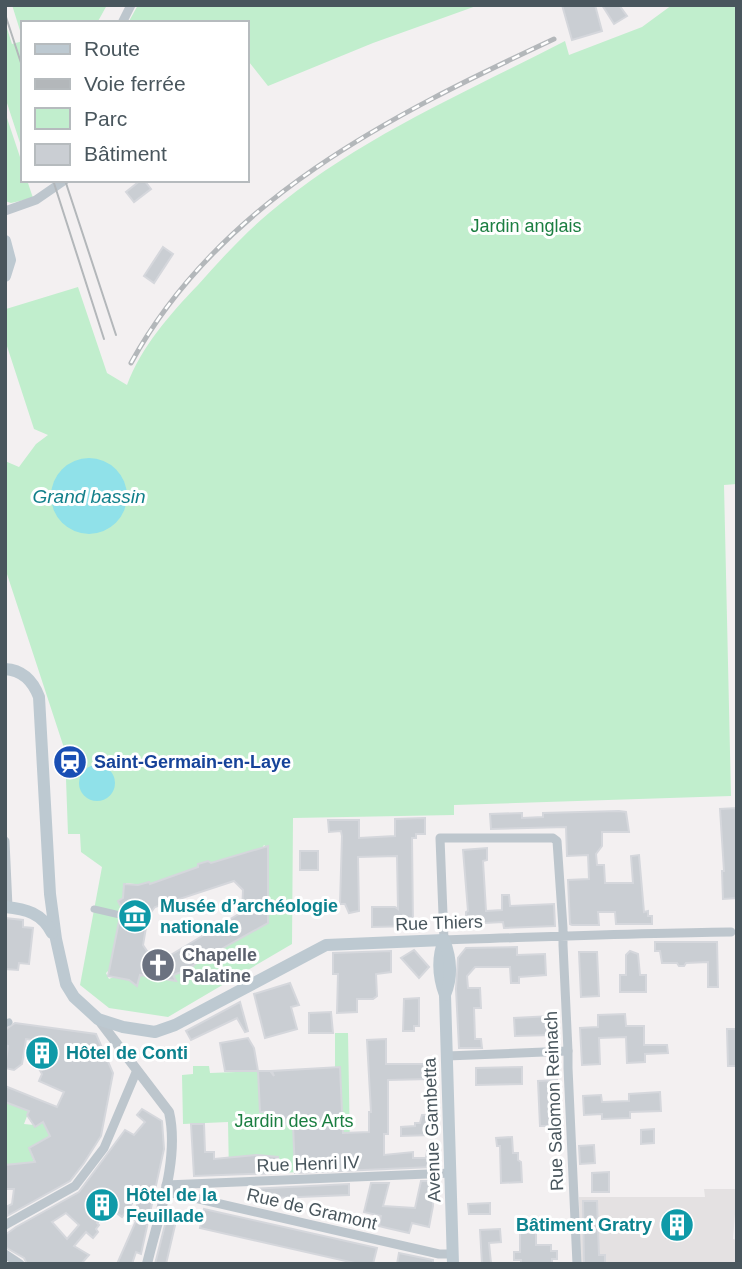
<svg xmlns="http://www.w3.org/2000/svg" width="742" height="1269" viewBox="0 0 742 1269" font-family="Helvetica,sans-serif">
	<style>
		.education { fill: #e4e1e2 }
		.green { fill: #c1eecd; fill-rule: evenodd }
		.water { fill: #90e1e9 }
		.building { fill: #caced3; stroke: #d5d7dc; stroke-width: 2; fill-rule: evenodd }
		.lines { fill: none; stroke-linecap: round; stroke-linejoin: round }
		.pedestrian { stroke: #bdc6cd; stroke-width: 7 }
		.minor { stroke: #bdc6cd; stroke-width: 9 }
		.tertiary { stroke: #bdc6cd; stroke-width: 10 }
		.secondary { stroke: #bdc9d1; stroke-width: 12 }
		.tram { stroke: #b3b7ba; stroke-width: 2 }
		.rail-casing { stroke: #b3b7ba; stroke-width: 5 }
		.rail { stroke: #fff; stroke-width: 2.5; stroke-dasharray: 8; stroke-linecap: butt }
		.labels { text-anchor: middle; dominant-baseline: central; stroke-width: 6; stroke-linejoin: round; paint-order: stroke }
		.park-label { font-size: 18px; fill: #1b7e41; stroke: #fff }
		.transit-label { font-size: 18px; font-weight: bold; fill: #164399; stroke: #fff; text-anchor: start }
		.culture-label { font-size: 18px; font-weight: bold; fill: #0d838f; stroke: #fff; text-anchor: start }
		.street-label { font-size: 18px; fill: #49565d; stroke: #fff }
		.worship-label { font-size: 18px; font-weight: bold; fill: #5b616d; stroke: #fff; text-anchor: start }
		.water-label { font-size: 19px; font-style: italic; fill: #117f8a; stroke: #fff }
	</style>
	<rect width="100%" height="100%" fill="#f3f0f1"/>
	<polygon class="education" points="704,1189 737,1189 733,1239 737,1240 737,1264 580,1264 579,1197 705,1197"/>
	<g class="green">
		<polygon points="12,5 107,5 97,23 23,23 23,40"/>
		<polygon points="138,5 479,5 373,43 268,86 249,62 247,64 247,23 128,23"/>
		<path d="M672 5H737V484L724 485 731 796 454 805V815L293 818 292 944 168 1017 109 1008 80 985 102 867 81 852 80 834H68L65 751 5 568V461L19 467 36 444 48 435 34 429 5 340 6 309 78 287 107 373 127 385C141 347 171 313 198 285 220 260 244 234 269 213 356 139 464 93 565 41L569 55 642 27ZM264 845 269 849 267 851 269 921 199 963 197 962 186 972H178C169 982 158 977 147 974L146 976 137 974 139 980 136 984C129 978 115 976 109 979L106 973 109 970 122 906 120 901 125 898 126 883 143 885 148 882 150 884 198 869V864L208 861 211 864 262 848Z"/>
		<polygon points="5,22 12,44 23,41 23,152 5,97"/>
		<polygon points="5,112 23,166 23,180 27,180 33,198 11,203 5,201"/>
		<polygon points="335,1033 348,1033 350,1150 347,1170 229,1175 228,1122 183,1124 182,1075 193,1074 193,1066 209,1066 210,1073 335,1068"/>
		<polygon points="5,1102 29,1111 24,1124 34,1125 43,1121 50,1136 29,1148 36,1167 5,1173"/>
	</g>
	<g class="water">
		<circle cx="89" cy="496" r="38"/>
		<circle cx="97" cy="783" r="18"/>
	</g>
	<g class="building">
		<polygon points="562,5 595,5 602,31 572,40"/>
		<polygon points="602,5 619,5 627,16 614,24"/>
		<polygon points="141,180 144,180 151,189 134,202 126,192"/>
		<polygon points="163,247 173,254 154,283 144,276"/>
		<polygon points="737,808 737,898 723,899 722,871 724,871 720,809"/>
		<polygon points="619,811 626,812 629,832 602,832 602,846 596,854 597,865 604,865 605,883 633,883 631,856 639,855 644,912 648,911 648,916 652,916 652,924 616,924 615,912 598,912 599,925 572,925 570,924 568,880 589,879 588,855 567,856 566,827 491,829 490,814 522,813 522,818 543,817 543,813"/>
		<polygon points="425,818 425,834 416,834 416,838 412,838 413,926 372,927 372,907 395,907 398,909 397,856 358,857 359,911 349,913 345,904 340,904 342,836 341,831 329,832 328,820 359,820 359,838 395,836 395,819"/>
		<path d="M268 846V923L198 962 190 968 193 973 184 971 173 975 176 981 140 975 137 986 129 980 108 976 119 921 124 920 126 916 118 901 123 898 124 884 138 885 149 882 150 884 198 867V864L208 861 211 863ZM234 881 243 890 242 912 169 956 147 951 143 945 148 916 155 907Z"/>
		<polygon points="487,848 487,860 483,861 486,911 502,910 502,895 509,895 510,906 554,904 555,926 504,928 503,922 466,924 466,912 468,911 463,850"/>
		<rect x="300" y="851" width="18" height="19"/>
		<polygon points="5,918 23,920 23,927 33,928 29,964 19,963 18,970 5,969"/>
		<polygon points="655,942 717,942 718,987 708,987 708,962 686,963 684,966 679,966 677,963 662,963 660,951 655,951"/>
		<polygon points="517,947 517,955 545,954 546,975 519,977 519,983 511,983 510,967 475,967 467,976 468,988 480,988 481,1008 474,1008 475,1039 481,1039 482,1048 459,1048 456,989 458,958 466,948"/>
		<polygon points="414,950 429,967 419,978 401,958"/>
		<polygon points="391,951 391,972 376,974 377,996 373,999 357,999 357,1012 337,1013 338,974 333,974 333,953"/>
		<polygon points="630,951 638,954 640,975 646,975 646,992 620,992 620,975 626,975 626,955"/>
		<polygon points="579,952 597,952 599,996 581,997"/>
		<polygon points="290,983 299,1005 291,1007 297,1029 265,1038 254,994"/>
		<polygon points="419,998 419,1026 414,1026 414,1031 403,1031 404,999"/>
		<polygon points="240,1002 248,1031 245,1032 237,1018 191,1040 186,1031"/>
		<polygon points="331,1012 333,1033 309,1033 309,1013"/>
		<polygon points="625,1014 626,1026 644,1026 644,1045 667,1045 668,1053 645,1054 645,1062 627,1063 626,1037 599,1038 600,1064 582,1065 580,1028 598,1027 598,1015"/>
		<polygon points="551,1016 552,1035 515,1036 514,1018"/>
		<polygon points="15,1023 96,1034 113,1073 101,1136 84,1163 70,1181 7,1216 8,1206 12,1204 14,1189 5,1189 5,1165 35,1162 29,1148 50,1136 43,1122 35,1127 27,1115 29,1111 5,1102 5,1086 57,1107 64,1092 39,1081 42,1074 37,1065 41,1041 26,1039 22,1064 14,1070 5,1068 8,1046 5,1045 5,1030"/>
		<polygon points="727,1029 737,1029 737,1066 728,1066"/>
		<polygon points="248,1038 254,1048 258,1071 225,1071 220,1043"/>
		<polygon points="386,1039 386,1064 430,1064 430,1079 388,1080 388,1134 384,1134 384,1155 413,1152 413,1158 426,1158 428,1145 431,1146 432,1167 295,1173 293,1124 270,1125 270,1112 260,1112 258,1071 270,1071 274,1076 272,1071 340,1067 343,1133 369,1132 369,1112 371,1112 367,1040"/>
		<polygon points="522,1067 522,1084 476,1085 476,1068"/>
		<polygon points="557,1080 559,1126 540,1126 538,1081"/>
		<polygon points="660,1092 661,1111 630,1112 630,1118 602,1119 602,1114 584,1115 583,1096 601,1095 602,1102 629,1101 629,1094"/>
		<path d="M142 1109 162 1121 164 1149 141 1254 136 1252 132 1264H117L136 1221 134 1219 140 1193 122 1217 110 1208 97 1223 99 1225 96 1229 98 1232 93 1238 86 1232 74 1246 89 1255 81 1264H27L24 1258 5 1247V1235L16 1227 79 1192 125 1130 134 1135 145 1122 137 1115ZM66 1213 79 1225 67 1239 52 1222Z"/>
		<polygon points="422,1115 431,1115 431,1135 401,1136 401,1127 415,1126 415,1123 420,1123"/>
		<polygon points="191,1124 204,1124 205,1152 214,1152 214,1159 257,1155 278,1157 279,1173 194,1176"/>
		<polygon points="654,1129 654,1143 641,1144 641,1130"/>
		<polygon points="512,1137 513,1153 518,1153 518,1160 521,1162 522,1182 501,1183 500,1146 497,1146 496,1138"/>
		<polygon points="594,1145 595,1163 580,1164 579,1146"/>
		<polygon points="609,1172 609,1192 592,1192 592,1173"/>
		<polygon points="421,1181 432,1181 433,1206 429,1227 412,1223 409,1233 387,1228 379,1226 381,1216 364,1212 371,1183 389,1183 383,1206 415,1208"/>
		<polygon points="349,1184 349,1195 249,1199 248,1189"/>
		<polygon points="583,1201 597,1201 599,1255 605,1255 605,1263 603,1264 584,1264"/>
		<polygon points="490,1203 490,1214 469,1214 468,1204"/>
		<polygon points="204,1209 377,1248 373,1264 359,1264 200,1228"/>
		<polygon points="665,1213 689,1213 689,1230 684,1230 685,1238 666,1238"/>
		<polygon points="167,1217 176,1221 166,1264 155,1264"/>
		<polygon points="500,1229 501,1242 489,1243 491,1263 482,1264 480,1230"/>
		<polygon points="520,1233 536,1233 536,1245 551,1245 551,1251 557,1251 557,1259 552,1259 552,1264 521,1264 521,1260 514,1260 514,1252 520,1252"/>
		<polygon points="399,1253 433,1260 433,1264 397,1264"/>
	</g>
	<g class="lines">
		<g class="pedestrian">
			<polyline points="94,909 120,915"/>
			<polyline points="5,1024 9,1022"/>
		</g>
		<g class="minor">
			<polyline points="122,23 131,5"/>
			<polyline points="5,211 36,200 65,180"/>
			<polyline points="5,841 8,907"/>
			<polyline points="447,1056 568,1051"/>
			<polyline points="166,1185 451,1173"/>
			<polyline points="164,1191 439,1254 453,1254"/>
			<polyline points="5,1225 75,1186 104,1148 137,1070"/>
			<polyline points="5,1254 20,1264"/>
			<path d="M577 1264 568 1068V1051L563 945V928L557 841 553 838H440L444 940C540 937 635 933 731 932"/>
		</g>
		<path class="tertiary" d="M98 1019 169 1112C180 1159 158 1217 147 1264"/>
		<g class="secondary">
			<polyline points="5,241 10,260 5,276"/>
			<path d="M5 669C22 670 33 681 39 697L50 894 56 939 66 984 74 997 98 1019 123 1027 155 1032 175 1025 326 945 444 940"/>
			<path d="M5 907C26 909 42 913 52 933"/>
			<path d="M444 940C437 958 438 976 445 995L453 1264"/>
			<path d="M444 940C451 958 453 976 445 995"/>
		</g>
		<g class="tram">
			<polyline points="5,14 23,69"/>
			<polyline points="53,180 104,339"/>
			<polyline points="65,180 116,335"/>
		</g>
		<g class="rail-casing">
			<path id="rail" d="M131 363C221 199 392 115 554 39"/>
		</g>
		<use href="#rail" class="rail"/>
	</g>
	<defs>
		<g id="station-disc" transform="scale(1.75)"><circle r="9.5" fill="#1a4fb4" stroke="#fff"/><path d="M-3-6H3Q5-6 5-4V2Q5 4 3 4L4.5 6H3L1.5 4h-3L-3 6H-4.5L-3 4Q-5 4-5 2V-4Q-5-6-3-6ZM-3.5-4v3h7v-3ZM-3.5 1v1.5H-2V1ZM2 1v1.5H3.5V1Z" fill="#fff"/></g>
		<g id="museum-disc" transform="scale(1.75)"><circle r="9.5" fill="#0f9aa8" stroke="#fff"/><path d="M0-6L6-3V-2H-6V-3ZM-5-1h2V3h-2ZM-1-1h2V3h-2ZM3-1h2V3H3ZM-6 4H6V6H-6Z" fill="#fff"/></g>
		<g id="church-disc" transform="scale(1.75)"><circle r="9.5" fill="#6b7280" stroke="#fff"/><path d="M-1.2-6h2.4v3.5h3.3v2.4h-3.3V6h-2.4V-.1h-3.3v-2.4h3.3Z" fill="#fff"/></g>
		<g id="building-disc" transform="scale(1.75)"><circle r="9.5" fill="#0f9aa8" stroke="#fff"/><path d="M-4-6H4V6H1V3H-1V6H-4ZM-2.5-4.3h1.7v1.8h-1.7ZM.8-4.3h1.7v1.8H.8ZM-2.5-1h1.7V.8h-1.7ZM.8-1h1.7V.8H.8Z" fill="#fff"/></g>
	</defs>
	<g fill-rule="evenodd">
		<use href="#station-disc" x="70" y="762"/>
		<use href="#museum-disc" x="135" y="916"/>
		<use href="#church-disc" x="158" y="965"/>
		<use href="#building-disc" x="42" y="1053"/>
		<use href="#building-disc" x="102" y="1205"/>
		<use href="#building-disc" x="677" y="1225"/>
	</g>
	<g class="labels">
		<g class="park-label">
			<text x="526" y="226">Jardin anglais</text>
			<text x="294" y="1121">Jardin des Arts</text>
		</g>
		<g class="transit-label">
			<text x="94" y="762">Saint-Germain-en-Laye</text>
		</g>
		<g class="culture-label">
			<text x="160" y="906">Musée d’archéologie<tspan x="160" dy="21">nationale</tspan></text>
			<text x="66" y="1053">Hôtel de Conti</text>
			<text x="126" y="1195">Hôtel de la<tspan x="126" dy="21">Feuillade</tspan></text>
			<text x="652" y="1225" text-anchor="end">Bâtiment Gratry</text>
		</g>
		<g class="street-label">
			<text transform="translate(439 923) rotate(-2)">Rue Thiers</text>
			<text transform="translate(554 1101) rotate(-92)">Rue Salomon Reinach</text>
			<text transform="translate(432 1130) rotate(-92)">Avenue Gambetta</text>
			<text transform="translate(308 1164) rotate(-2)">Rue Henri IV</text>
			<text transform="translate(312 1209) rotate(13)">Rue de Gramont</text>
		</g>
		<g class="worship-label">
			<text x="182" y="955">Chapelle<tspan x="182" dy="21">Palatine</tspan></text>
		</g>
		<g class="water-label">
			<text x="89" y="496">Grand bassin</text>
		</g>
	</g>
	<rect width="742" height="1269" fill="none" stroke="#49565d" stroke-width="14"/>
	<rect x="21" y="21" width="228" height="161" fill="#ffffff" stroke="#b6bbbe" stroke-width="2"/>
	<rect x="35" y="44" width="35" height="10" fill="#bdc9d1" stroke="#b6bbbe" stroke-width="2"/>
	<text x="84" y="56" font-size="21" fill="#49565d">Route</text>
	<rect x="35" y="79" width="35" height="10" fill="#b3b7ba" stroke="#b6bbbe" stroke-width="2"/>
	<text x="84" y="91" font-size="21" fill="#49565d">Voie ferrée</text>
	<rect x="35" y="108" width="35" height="21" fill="#c1eecd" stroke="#b6bbbe" stroke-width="2"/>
	<text x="84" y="126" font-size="21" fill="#49565d">Parc</text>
	<rect x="35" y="144" width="35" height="21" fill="#caced3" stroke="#b6bbbe" stroke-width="2"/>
	<text x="84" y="161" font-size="21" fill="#49565d">Bâtiment</text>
</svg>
